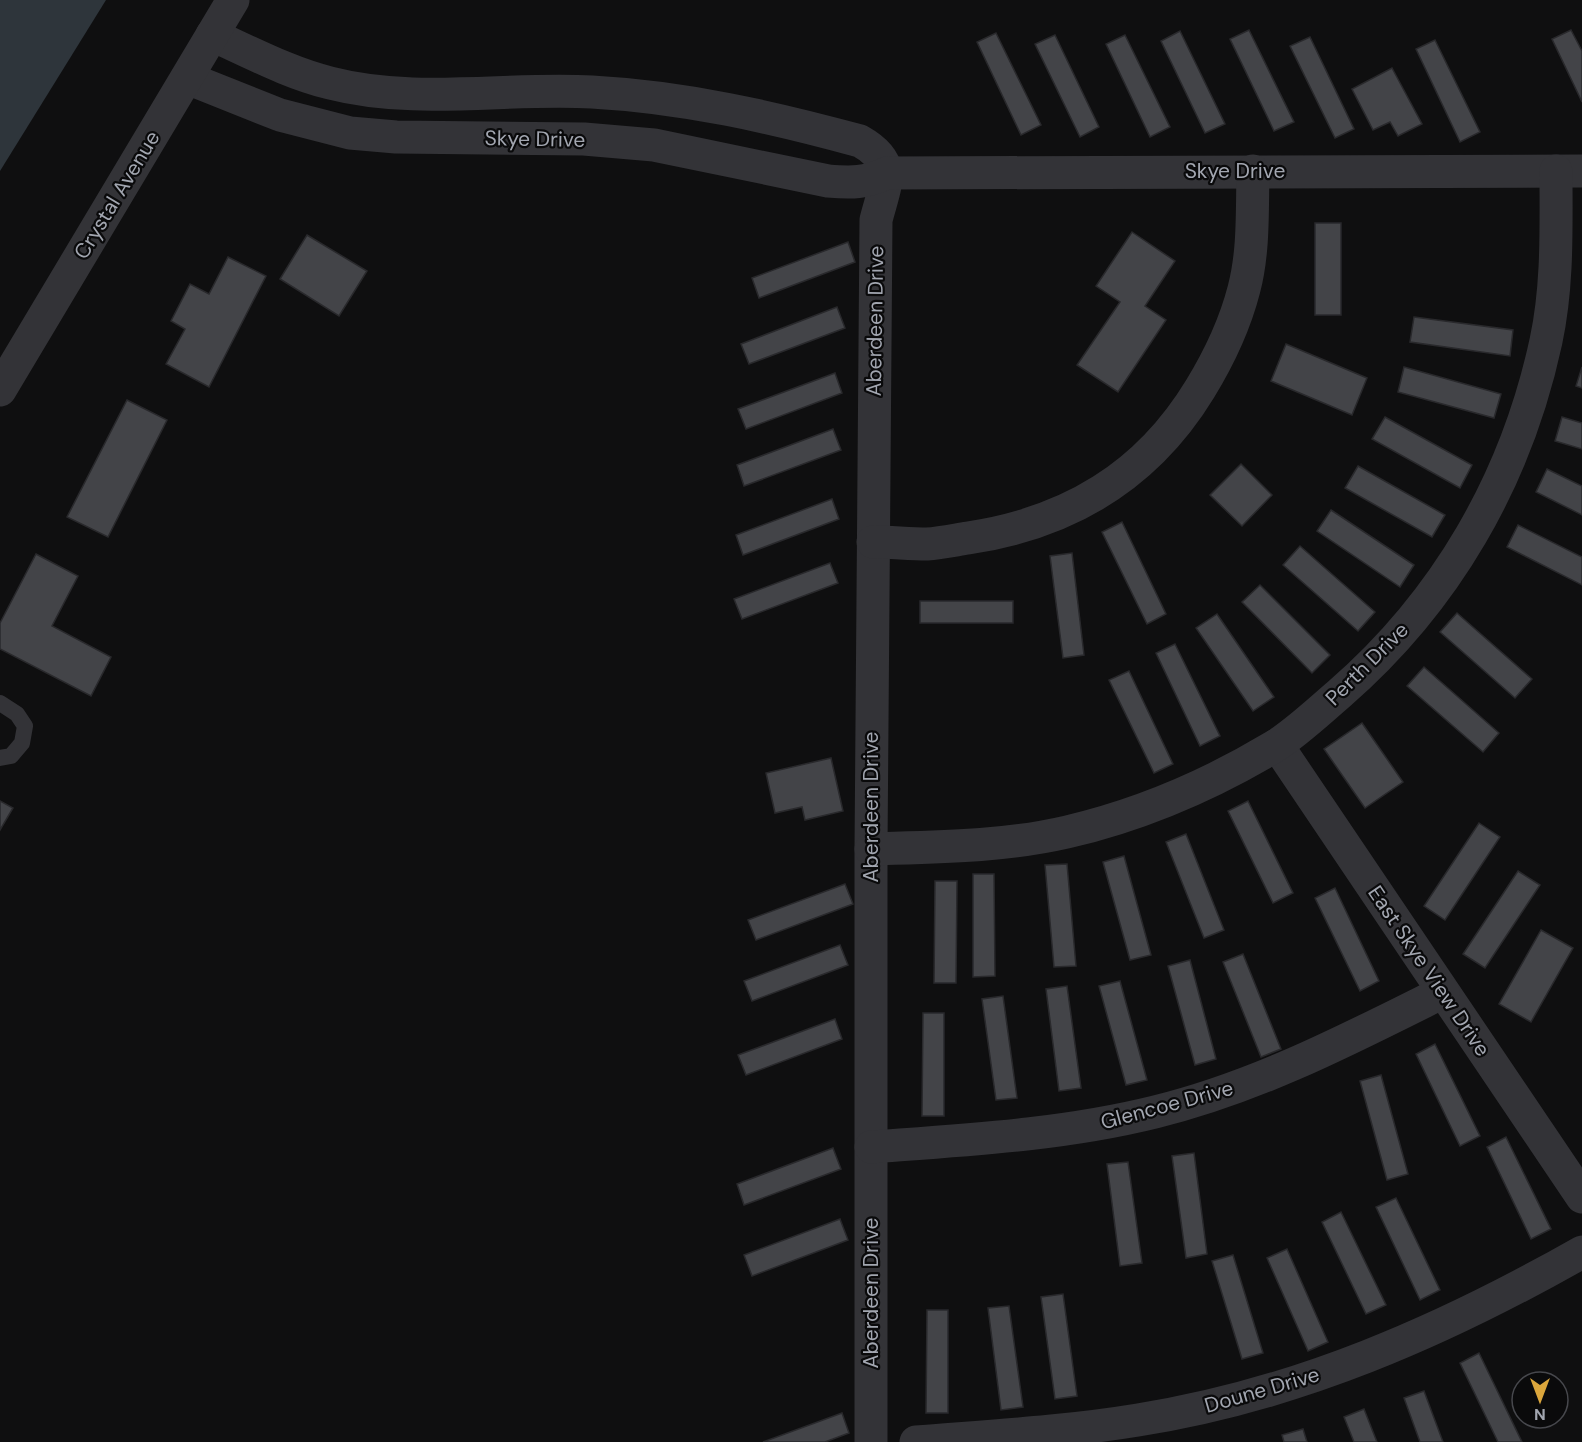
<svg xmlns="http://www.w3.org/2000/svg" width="1582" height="1442" viewBox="0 0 1582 1442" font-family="'DM Sans',sans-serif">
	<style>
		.water { fill: #2e353b }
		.building { fill: #434448; stroke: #29292c; stroke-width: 1.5 }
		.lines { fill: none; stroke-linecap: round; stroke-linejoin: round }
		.service { stroke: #333337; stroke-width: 16 }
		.minor { stroke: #333337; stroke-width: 33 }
		.tertiary { stroke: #333337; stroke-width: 33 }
		.labels { text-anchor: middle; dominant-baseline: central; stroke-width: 4.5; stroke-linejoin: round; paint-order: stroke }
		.street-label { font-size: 21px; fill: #a2a6b0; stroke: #0a0a0b }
	</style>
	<rect width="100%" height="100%" fill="#0f0f10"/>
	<polygon class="water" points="0,0 106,0 0,171"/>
	<g class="building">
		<polygon points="1249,30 1294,122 1274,131 1230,39"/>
		<polygon points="1571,30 1582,51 1582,102 1552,39"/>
		<polygon points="1180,31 1225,124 1205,133 1161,41"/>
		<polygon points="996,33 1041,125 1021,135 977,42"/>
		<polygon points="1055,35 1099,127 1080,137 1035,44"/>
		<polygon points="1125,35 1170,127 1150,137 1106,44"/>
		<polygon points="1310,37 1354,129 1335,138 1290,46"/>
		<polygon points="1435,40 1480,132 1460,142 1416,49"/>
		<polygon points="1392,68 1422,124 1398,136 1390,122 1373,130 1352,89"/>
		<rect x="1315" y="223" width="26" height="92"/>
		<polygon points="1132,232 1175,261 1145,306 1166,320 1118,392 1077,365 1120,302 1096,286"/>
		<polygon points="307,235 367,271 339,316 280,279"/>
		<polygon points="848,242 855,262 759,298 752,278"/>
		<polygon points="228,257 266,276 209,387 166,364 185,329 171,321 190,284 209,294"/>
		<polygon points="837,307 845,328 749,364 741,344"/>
		<polygon points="1414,317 1513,330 1510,356 1410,342"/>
		<polygon points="1286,344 1367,378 1352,415 1271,381"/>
		<polygon points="1404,367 1501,394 1494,418 1398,392"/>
		<polygon points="1582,367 1582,388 1576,386"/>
		<polygon points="835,373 842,393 746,429 738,409"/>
		<polygon points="127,400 167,420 108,537 67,517"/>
		<polygon points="1385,417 1472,465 1460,488 1372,439"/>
		<polygon points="1562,417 1582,423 1582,449 1555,441"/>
		<polygon points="833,429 841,450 744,486 737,465"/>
		<polygon points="1241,464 1272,495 1242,526 1210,495"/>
		<polygon points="1358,466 1445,515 1432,537 1345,488"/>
		<polygon points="1547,469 1582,486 1582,515 1536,492"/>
		<polygon points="832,499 839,519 743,555 736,535"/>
		<polygon points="1331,510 1414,565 1400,587 1317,531"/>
		<polygon points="1122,522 1166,614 1147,624 1102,532"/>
		<polygon points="1518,525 1582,557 1582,585 1507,547"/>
		<polygon points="1300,546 1375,612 1358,631 1283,565"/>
		<polygon points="1072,553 1084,655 1063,658 1050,556"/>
		<polygon points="36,554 78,576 52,626 111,657 91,696 0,649 0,623"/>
		<polygon points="830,563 838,583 742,619 734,599"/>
		<polygon points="1260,585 1330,655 1312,673 1242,602"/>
		<rect x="920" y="601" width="93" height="22"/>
		<polygon points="1457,613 1532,679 1515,698 1440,632"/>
		<polygon points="1217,614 1274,697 1253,711 1196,628"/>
		<polygon points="1175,644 1220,736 1200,746 1156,653"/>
		<polygon points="1424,667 1499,733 1483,752 1407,686"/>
		<polygon points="1129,671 1173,764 1154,773 1109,680"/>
		<polygon points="1362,723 1403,782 1365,808 1324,749"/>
		<polygon points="831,758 843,811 805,820 802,807 775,813 766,773"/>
		<polygon points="0,801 13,808 0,830"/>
		<polygon points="1248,801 1293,893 1273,903 1228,811"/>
		<polygon points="1479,823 1500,837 1445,920 1424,906"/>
		<polygon points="1186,834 1224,930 1204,938 1166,842"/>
		<polygon points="1124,856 1151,955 1130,960 1103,862"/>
		<polygon points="1067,864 1076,966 1054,967 1045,865"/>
		<polygon points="1518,871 1540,885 1485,968 1463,954"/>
		<polygon points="973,874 994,874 995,976 973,977"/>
		<polygon points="935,881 957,881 956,983 934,983"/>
		<polygon points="845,884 853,904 756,940 748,920"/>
		<polygon points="1335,888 1379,981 1360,991 1315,898"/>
		<polygon points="1541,930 1573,948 1531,1022 1499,1004"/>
		<polygon points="840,945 848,965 752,1001 744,981"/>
		<polygon points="1243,954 1281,1049 1261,1057 1223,962"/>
		<polygon points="1190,960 1216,1059 1195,1065 1168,966"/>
		<polygon points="1120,981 1147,1080 1126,1085 1099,986"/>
		<polygon points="1067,986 1081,1088 1059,1091 1046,989"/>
		<polygon points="1003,996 1017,1098 996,1100 982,999"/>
		<polygon points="923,1013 944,1013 944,1116 922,1116"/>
		<polygon points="835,1019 842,1039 746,1075 738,1055"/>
		<polygon points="1435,1044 1480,1136 1460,1146 1416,1054"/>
		<polygon points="1381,1075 1408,1174 1387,1180 1360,1081"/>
		<polygon points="1506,1137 1551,1229 1531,1239 1487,1147"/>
		<polygon points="833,1148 841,1169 744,1205 737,1184"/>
		<polygon points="1194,1153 1207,1254 1186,1258 1172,1156"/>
		<polygon points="1128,1162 1142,1263 1120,1266 1107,1164"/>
		<polygon points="1396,1198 1440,1290 1420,1300 1376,1207"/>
		<polygon points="1341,1212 1386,1305 1366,1314 1322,1222"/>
		<polygon points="840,1219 848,1240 752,1276 744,1255"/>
		<polygon points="1287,1249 1328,1342 1308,1351 1267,1258"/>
		<polygon points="1233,1255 1263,1353 1242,1359 1212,1261"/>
		<polygon points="1063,1294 1077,1396 1055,1399 1041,1297"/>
		<polygon points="1009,1306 1023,1407 1001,1410 988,1308"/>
		<polygon points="927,1310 948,1310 948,1413 926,1413"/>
		<polygon points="1479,1353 1522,1442 1498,1442 1460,1363"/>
		<polygon points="1424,1391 1443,1442 1420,1442 1404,1398"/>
		<polygon points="1364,1409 1377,1442 1354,1442 1344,1417"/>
		<polygon points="842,1413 849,1433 825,1442 763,1442"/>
		<polygon points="1303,1429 1307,1442 1284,1442 1282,1435"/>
	</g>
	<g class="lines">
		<polyline class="service" points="0,703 17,714 25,726 22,743 11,756 0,758"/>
		<g class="minor">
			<path d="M212 35C250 52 289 73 330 83 415 105 506 87 592 92 684 97 772 117 860 141 899 163 885 184 876 220L871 849V1442"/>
			<path d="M187 78 280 115 350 133 396 137 584 139 654 145 828 181C852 183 865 183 887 173L1582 171"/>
			<path d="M873 542C891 542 909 544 927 544 941 543 955 540 968 538 1069 523 1147 476 1200 389 1219 358 1235 324 1244 289 1254 251 1252 210 1253 171"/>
			<polyline points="1277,745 1582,1197"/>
			<path d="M871 849C937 847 1002 847 1067 832 1140 815 1210 785 1275 746 1297 732 1318 712 1339 694 1446 601 1516 480 1546 341 1558 285 1556 228 1556 171"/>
			<path d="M871 1147C966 1140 1062 1135 1155 1112 1257 1087 1349 1039 1443 992"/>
			<path d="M916 1442C991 1436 1065 1432 1138 1420 1297 1395 1443 1331 1582 1252"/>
		</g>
		<polyline class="tertiary" points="0,390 233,0"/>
	</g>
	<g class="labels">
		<g class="street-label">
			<text transform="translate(535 139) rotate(1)">Skye Drive</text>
			<text x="1235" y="171">Skye Drive</text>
			<text transform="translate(117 195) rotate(-59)">Crystal Avenue</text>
			<text transform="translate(875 321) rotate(-89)">Aberdeen Drive</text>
			<text transform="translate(1367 664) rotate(-45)">Perth Drive</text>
			<text transform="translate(871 807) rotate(-90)">Aberdeen Drive</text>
			<text transform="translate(1429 971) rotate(56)">East Skye View Drive</text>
			<text transform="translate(1167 1105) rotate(-15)">Glencoe Drive</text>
			<text transform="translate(871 1293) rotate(-90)">Aberdeen Drive</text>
			<text transform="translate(1262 1390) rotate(-16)">Doune Drive</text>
		</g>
	</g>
	<g transform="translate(1540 1400) rotate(180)"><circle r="28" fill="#0a0a0b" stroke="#47484d" stroke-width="1.5"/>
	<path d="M0-4.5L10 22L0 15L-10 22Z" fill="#dba63c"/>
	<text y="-9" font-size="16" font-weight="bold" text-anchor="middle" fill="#a2a6b0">N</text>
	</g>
</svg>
